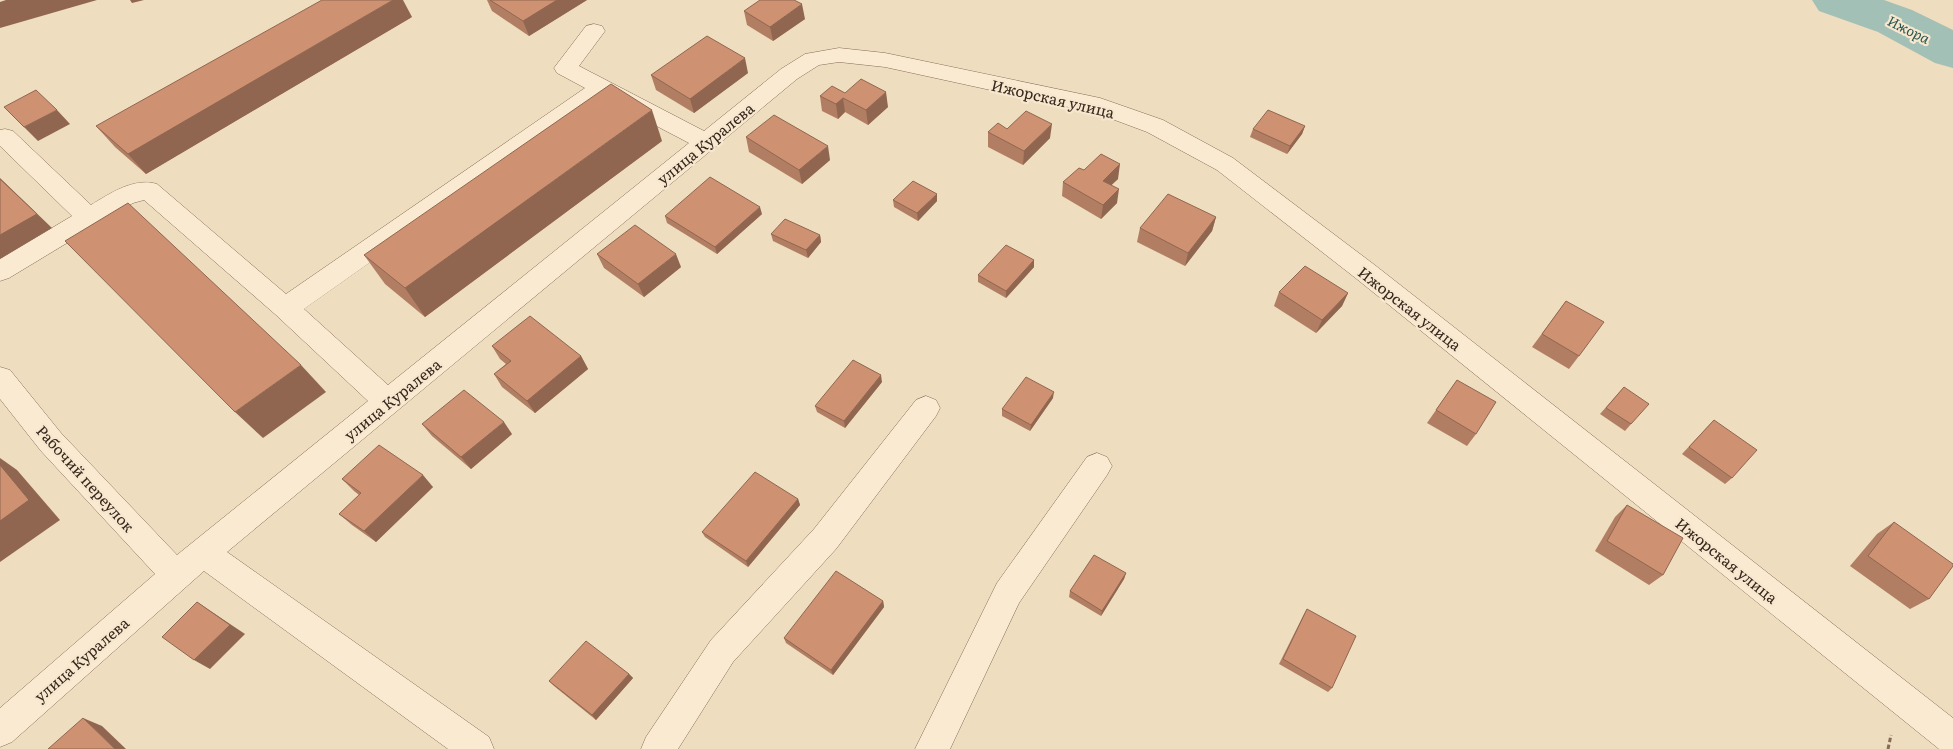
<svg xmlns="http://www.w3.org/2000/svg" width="1953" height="749" viewBox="0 0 1953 749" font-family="Literata,serif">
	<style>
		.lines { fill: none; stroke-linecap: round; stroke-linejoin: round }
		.river { fill: #a2c0b5; fill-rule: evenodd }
		.minor-casing { stroke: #876d57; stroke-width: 1 }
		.path { stroke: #876d57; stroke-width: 3; stroke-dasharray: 4.5 2.5; stroke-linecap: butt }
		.minor { fill: #f9ead1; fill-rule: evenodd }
		.wall { fill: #b17e63 }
		.shaded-wall { fill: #906650 }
		.building { fill: #ce9273; stroke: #906650 }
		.labels { text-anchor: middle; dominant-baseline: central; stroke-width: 4.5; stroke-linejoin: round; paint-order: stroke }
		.far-water-label { font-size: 14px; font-style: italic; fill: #2a5650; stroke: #f6e7ce }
		.street-label { font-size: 15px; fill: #36261c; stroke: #f6e7ce }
	</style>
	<rect width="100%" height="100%" fill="#eeddbe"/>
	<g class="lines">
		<polygon class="river" points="1812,0 1884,0 1912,10 1953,30 1953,68 1935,63 1878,32 1819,11"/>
		<g class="minor-casing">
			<g id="minor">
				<path d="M594 24 602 26 605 31 579 66 704 131 781 69 805 54 839 48 885 53 1100 98 1163 120 1233 158 1376 266 1953 718V749H1939L1358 280 1217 170 1147 132 1096 113 885 67 839 62 819 65 797 79 227 552 489 737 494 749H448L204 571 12 742 0 747V708L155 574 41 451 0 399V367L10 370 61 433 177 555 368 401 276 315 144 200 133 203 9 278 0 281V259L72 216 0 146V130L5 129 13 131 91 205C109 194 134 177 157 184L286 294 585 88 557 73 554 68 586 26ZM603 98 689 143 388 385 304 309Z"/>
				<polygon points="926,396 936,400 940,408 936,416 836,549 733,662 678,749 641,749 646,737 711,640 814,529 916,400"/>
				<polygon points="1097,453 1107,457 1112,466 1107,475 1019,603 950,749 915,749 997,583 1087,457"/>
			</g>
		</g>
		<polyline class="path" points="1888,749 1891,735"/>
		<use href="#minor" class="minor"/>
	</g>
	<g class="wall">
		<polygon points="487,0 587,0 529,36 492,11"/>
		<polygon points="744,11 805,19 773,41 747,25"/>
		<polygon points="412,17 146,174 115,147 96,126"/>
		<polygon points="748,73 694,113 656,90 651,75"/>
		<polygon points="845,93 888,107 868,125 845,112 838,119 822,111 820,96"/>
		<polygon points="1305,126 1302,134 1287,154 1250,137 1253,129"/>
		<polygon points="1007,129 1050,138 1023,165 988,147 988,132"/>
		<polygon points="746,137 830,160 802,184 749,152"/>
		<polygon points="662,141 425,317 385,284 364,255"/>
		<polygon points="1084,170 1118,179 1111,185 1117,203 1101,219 1062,196 1063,182"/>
		<polygon points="893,200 937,201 918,221 894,207"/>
		<polygon points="762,214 717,254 667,223 665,216"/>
		<polygon points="1216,217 1212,231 1185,266 1137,242 1140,228"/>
		<polygon points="771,234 820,235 821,242 808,258 773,241"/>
		<polygon points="597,254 681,267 644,297 604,268"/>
		<polygon points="1034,260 1034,267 1006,298 978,282 978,275"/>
		<polygon points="1279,292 1348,293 1342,306 1316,333 1274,306"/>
		<polygon points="1566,301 1579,356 1569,369 1532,347"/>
		<polygon points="492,346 581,356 588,369 535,413 502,387 494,374 506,364 500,359"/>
		<polygon points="1457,380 1476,434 1467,446 1427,423"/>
		<polygon points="882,382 845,428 817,412 815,406"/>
		<polygon points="1624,387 1631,424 1625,431 1600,414"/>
		<polygon points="1053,398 1030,431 1002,416 1002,409"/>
		<polygon points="1714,420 1732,478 1725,484 1682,454"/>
		<polygon points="422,424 512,434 471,469 432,436"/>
		<polygon points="342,479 433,487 376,542 352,525 339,514 359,495 354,491"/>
		<polygon points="798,499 800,505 748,567 705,537 702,532"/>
		<polygon points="1627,505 1663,575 1649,585 1595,551 1615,517"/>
		<polygon points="1894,522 1929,599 1910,609 1850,566 1877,534"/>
		<polygon points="1126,573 1124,579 1101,616 1069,597 1070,591"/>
		<polygon points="883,601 884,607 833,675 786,643 784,638"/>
		<polygon points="1307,609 1332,688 1328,692 1279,664 1304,614"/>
		<polygon points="629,674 633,678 596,720 554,686 549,681"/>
	</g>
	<g class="shaded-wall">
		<polygon points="6,0 97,0 0,28 0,2"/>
		<polygon points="130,0 144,0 132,3"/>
		<polygon points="393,0 403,0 412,17 146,174 128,154"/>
		<polygon points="557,0 587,0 529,36 523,21"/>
		<polygon points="802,4 805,19 773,41 770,27"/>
		<polygon points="745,58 748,73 694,113 690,99"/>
		<polygon points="886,92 888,107 868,125 866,110"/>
		<polygon points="843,98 845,112 838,119 836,104"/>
		<polygon points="57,110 70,124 38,141 24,127"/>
		<polygon points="652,110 662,141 425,317 405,288"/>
		<polygon points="1052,124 1050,138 1023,165 1024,151"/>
		<polygon points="1305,126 1302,134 1287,154 1290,146"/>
		<polygon points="828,146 830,160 802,184 799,170"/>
		<polygon points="1120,164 1118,179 1101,195 1103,181"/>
		<polygon points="0,178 52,228 0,259"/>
		<polygon points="1119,189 1117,203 1101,219 1103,205"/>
		<polygon points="937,194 937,201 918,221 917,213"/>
		<polygon points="760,207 762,214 717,254 715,247"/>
		<polygon points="1216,217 1212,231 1185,266 1188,253"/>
		<polygon points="820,235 821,242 808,258 806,250"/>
		<polygon points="676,254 681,267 644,297 638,284"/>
		<polygon points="1034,260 1034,267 1006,298 1006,291"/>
		<polygon points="1348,293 1342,306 1316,333 1322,320"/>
		<polygon points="581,356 588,369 535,413 527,401"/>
		<polygon points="301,365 326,392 263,438 235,412"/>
		<polygon points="881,375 882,382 845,428 844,421"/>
		<polygon points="1054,392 1053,398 1030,431 1031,425"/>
		<polygon points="504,422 512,434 471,469 461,457"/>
		<polygon points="0,458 17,470 60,520 0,562"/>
		<polygon points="423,475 433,487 376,542 364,531"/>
		<polygon points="798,499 800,505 748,567 746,561"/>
		<polygon points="1126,573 1124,579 1101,616 1102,611"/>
		<polygon points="883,601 884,607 833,675 831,670"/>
		<polygon points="197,602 245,634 210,669 194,660"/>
		<polygon points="629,674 633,678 596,720 592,715"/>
		<polygon points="83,718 102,726 126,749 115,749"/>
	</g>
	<g class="building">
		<polygon points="322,0 393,0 128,154 96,126"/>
		<polygon points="490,0 557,0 523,21"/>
		<polygon points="760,0 794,0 802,4 770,27 744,11"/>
		<polygon points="707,36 745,58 690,99 651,75"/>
		<polygon points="861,79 886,92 866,110 843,98 836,104 820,96 832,86 845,93"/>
		<polygon points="611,84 652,110 405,288 364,255"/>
		<polygon points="36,90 57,110 24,127 4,107"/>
		<polygon points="1268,110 1305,126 1290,146 1253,129"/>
		<polygon points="1026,111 1052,124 1024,151 988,132 998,123 1007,129"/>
		<polygon points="774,115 828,146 799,170 746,137"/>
		<polygon points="1101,154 1120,164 1103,181 1119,189 1103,205 1063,182 1079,168 1084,170"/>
		<polygon points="710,177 760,207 715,247 665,216"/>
		<polygon points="0,179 37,214 0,235"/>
		<polygon points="913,181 937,194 917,213 893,200"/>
		<polygon points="1168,194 1216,217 1188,253 1140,228"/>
		<polygon points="128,203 301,365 235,412 65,241"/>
		<polygon points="785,219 820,235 806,250 771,234"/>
		<polygon points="635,225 676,254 638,284 597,254"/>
		<polygon points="1006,245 1034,260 1006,291 978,275"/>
		<polygon points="1305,266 1348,293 1322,320 1279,292"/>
		<polygon points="1566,301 1604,322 1579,356 1542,334"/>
		<polygon points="530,316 581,356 527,401 494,374 511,361 492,346"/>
		<polygon points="853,360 881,375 844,421 815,406"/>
		<polygon points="1026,377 1054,392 1031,425 1002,409"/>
		<polygon points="1457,380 1496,402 1476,434 1436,410"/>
		<polygon points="1624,387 1649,404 1631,424 1606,408"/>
		<polygon points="464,390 504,422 461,457 422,424"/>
		<polygon points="1714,420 1757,450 1732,478 1689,447"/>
		<polygon points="379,445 423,475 364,531 339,514 361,493 342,479"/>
		<polygon points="0,465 29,500 0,521"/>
		<polygon points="755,472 798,499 746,561 702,532"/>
		<polygon points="1627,505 1683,538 1663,575 1607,541"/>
		<polygon points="1894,522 1953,564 1953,566 1929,599 1868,556"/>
		<polygon points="1094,555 1126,573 1102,611 1070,591"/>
		<polygon points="836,571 883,601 831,670 784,638"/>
		<polygon points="197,602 230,625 194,660 162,637"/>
		<polygon points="1307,609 1356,636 1332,688 1283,659"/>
		<polygon points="586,641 629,674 592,715 549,681"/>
		<polygon points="83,718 115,749 48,749"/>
	</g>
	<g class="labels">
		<g class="far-water-label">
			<text transform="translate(1909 29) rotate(26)">Ижора</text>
		</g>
		<g class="street-label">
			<text transform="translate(1053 98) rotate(13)">Ижорская улица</text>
			<text transform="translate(705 143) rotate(-39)">улица Куралева</text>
			<text transform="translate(1410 308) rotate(38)">Ижорская улица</text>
			<text transform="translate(392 399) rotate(-39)">улица Куралева</text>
			<text transform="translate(86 478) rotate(48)">Рабочий переулок</text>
			<text transform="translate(1727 560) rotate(39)">Ижорская улица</text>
			<text transform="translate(81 659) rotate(-41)">улица Куралева</text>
		</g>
	</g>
</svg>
